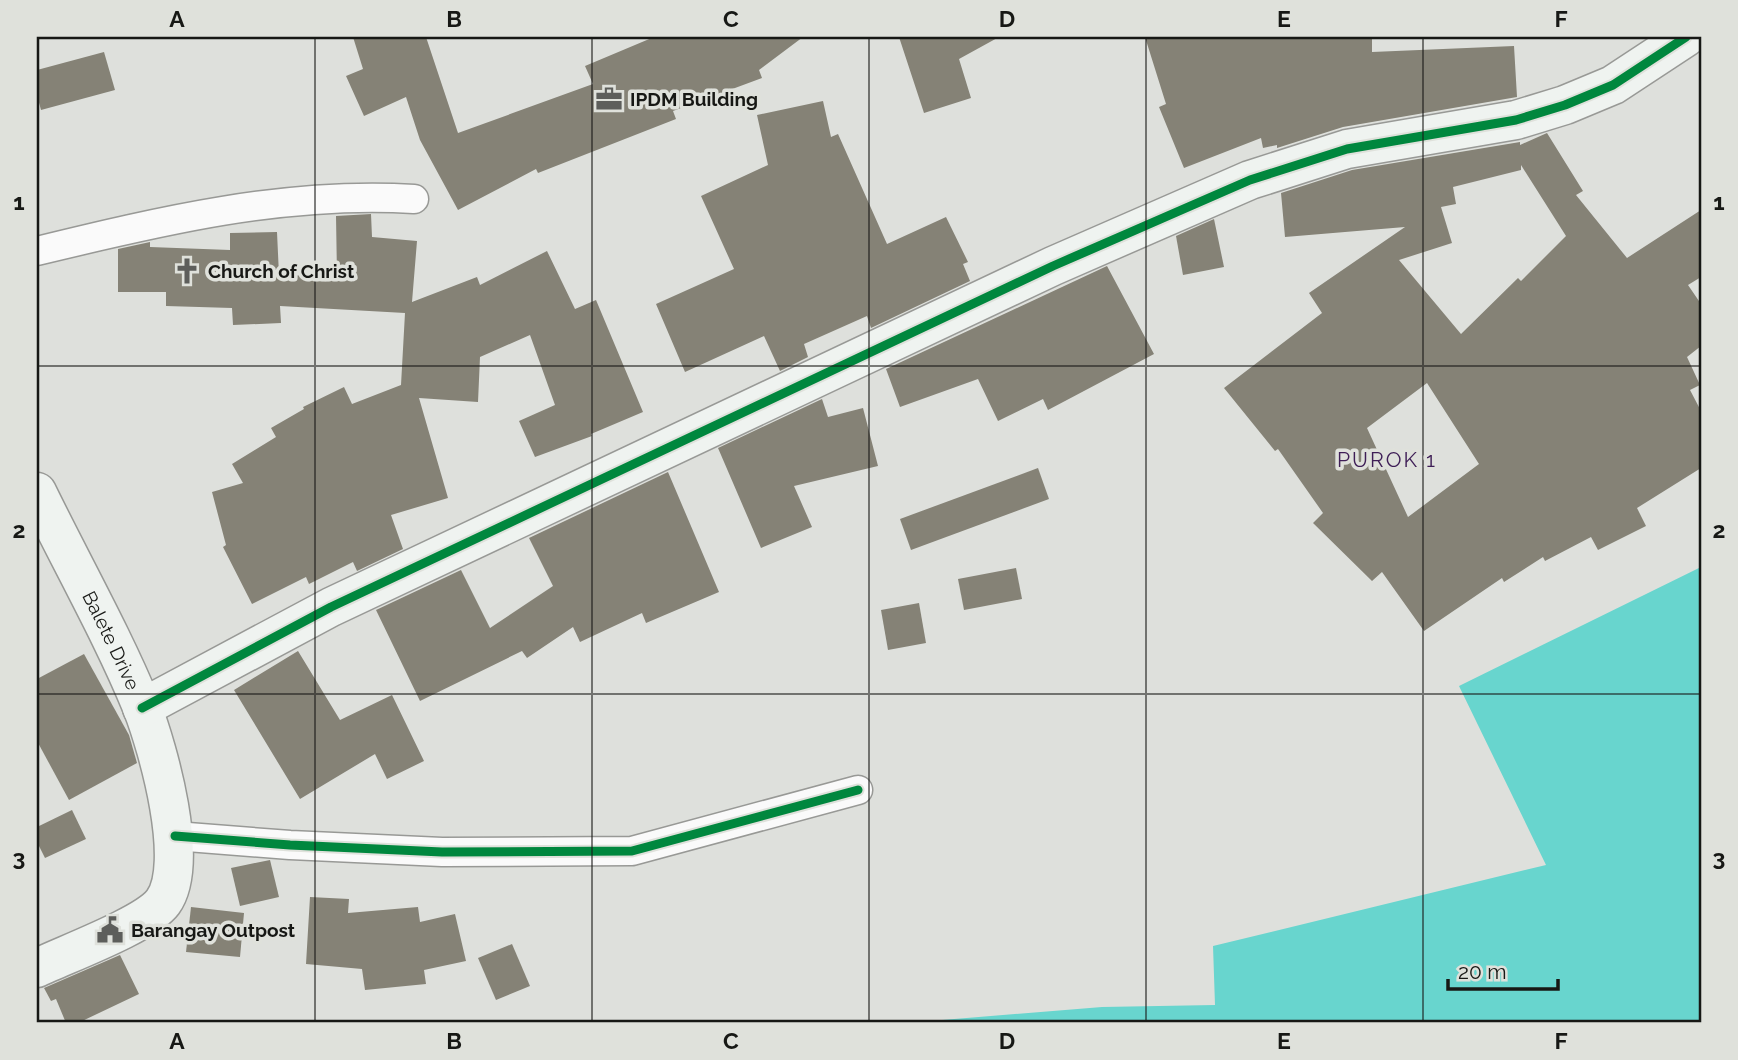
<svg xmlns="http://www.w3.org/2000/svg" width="1738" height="1060" viewBox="0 0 1738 1060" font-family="Raleway,sans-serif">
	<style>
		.water { fill: #68d5ce }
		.building { fill: #858276; fill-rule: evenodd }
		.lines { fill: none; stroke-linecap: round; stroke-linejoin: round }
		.street-casing { stroke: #989996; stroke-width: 31 }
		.secondary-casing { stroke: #989996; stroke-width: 41 }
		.street { stroke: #fafafa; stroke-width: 28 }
		.secondary { stroke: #eff3f0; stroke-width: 38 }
		.cycleway-casing { stroke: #dfe1db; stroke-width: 13 }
		.cycleway { stroke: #00873e; stroke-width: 9 }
		.grid { fill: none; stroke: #171815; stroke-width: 2; stroke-opacity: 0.55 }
		.labels { text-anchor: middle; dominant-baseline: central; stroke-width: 7; stroke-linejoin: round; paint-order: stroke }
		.poi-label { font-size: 19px; font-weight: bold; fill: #171815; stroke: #dfe1db; text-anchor: start }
		.street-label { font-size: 19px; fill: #171815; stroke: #dfe1db }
		.neighbourhood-label { font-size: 21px; letter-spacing: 2px; fill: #3e1e56; stroke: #dfe1db }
		.neatline { fill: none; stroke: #171815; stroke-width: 2.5 }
		.grid-label { font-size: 23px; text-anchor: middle; font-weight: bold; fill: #171815 }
	</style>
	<rect width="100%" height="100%" fill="#dee0dc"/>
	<polygon class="water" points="1701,567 1701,1023 905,1023 1102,1007 1215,1005 1213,946 1546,865 1459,686"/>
	<g class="building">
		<polygon points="353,37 426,37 458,133 593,84 585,66 654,37 803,37 759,70 762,78 673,111 676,119 538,173 536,169 458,210 420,140 406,97 364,116 346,76 363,69"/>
		<polygon points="899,37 999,37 959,59 971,98 924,113"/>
		<polygon points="1145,37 1372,37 1372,52 1514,46 1517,97 1343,127 1277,148 1277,145 1263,148 1261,138 1184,168 1159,107 1166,104"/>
		<polygon points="104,52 115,90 41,110 37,95 37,70"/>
		<polygon points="823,101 831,137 838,134 887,244 946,217 968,262 963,264 970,281 871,328 867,316 804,344 808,357 780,371 764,336 685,372 656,304 734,269 701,196 768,165 757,115"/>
		<path d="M1547 133 1583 191 1576 195 1627 258 1701 210V277L1688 285 1701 304V346L1687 357 1700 385 1690 390 1701 411V468L1637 508 1646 526 1598 550 1591 537 1545 561 1543 557 1504 582 1502 578 1424 631 1382 572 1372 581 1313 523 1323 513 1278 449 1275 451 1224 388 1322 313 1309 293 1405 227 1285 237 1281 193 1352 170 1520 142V145ZM1521 165 1566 236 1521 281 1518 278 1461 334 1399 260 1452 243 1441 207 1456 204 1453 187 1521 170ZM1427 383 1479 464 1408 517 1367 428Z"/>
		<polygon points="371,214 372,237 417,241 412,302 477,277 480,285 547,251 575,309 596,300 643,412 591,434 592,436 535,457 519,421 555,405 530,335 480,357 478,402 419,398 448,498 391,515 403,549 357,571 353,562 309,584 306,577 252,604 223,547 226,545 212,492 243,483 232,464 276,437 271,428 304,409 303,407 344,387 352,404 401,385 405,313 280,306 281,323 233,325 232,308 166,306 166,292 118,292 118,249 150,242 150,247 230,250 230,233 277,232 279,275 337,276 336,216"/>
		<polygon points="1214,219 1224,267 1183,275 1176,236"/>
		<polygon points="1107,266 1154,354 1048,410 1043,399 998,421 978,379 900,407 886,369"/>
		<polygon points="822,399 828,417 863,408 878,466 794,486 812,527 761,548 718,448"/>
		<polygon points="1038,468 1049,499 911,550 900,519"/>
		<polygon points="668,472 719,592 646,623 642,613 580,642 573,627 527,658 522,651 420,701 376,610 461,570 490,628 553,586 529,538"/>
		<polygon points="1016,568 1022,599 964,610 958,579"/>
		<polygon points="919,603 926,643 888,650 881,610"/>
		<polygon points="298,651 340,720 392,695 424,761 387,779 375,754 300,799 234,690"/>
		<polygon points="84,654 129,735 137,763 69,800 37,741 37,679"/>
		<polygon points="72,810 86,839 45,858 37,842 37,827"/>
		<polygon points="270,860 279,897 240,906 231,868"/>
		<polygon points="310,897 349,899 348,913 418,907 420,922 455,914 466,961 424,970 426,984 365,990 362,969 306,964"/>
		<polygon points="191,907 244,913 240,957 186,952"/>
		<polygon points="512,944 530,986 496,1000 478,958"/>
		<polygon points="120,955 139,994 78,1023 66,1023 56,999 51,1001 44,988"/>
	</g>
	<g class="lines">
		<g class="street-casing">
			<g id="street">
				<path d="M37 251C160 221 286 191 414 199"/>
				<polyline points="175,836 290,845 442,852 632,851 858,790"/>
			</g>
		</g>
		<g class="secondary-casing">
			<g id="secondary">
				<path id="s1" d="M37 492C71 562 113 636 142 707 158 748 191 864 163 902 146 925 66 954 37 968"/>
				<polyline points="142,708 331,607 1053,266 1250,180 1347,149 1516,120 1565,105 1613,85 1686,37"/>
			</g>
		</g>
		<use href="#street" class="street"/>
		<use href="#secondary" class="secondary"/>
		<g class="cycleway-casing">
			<g id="cycleway">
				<polyline points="142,708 331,607 1053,266 1250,180 1347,149 1516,120 1565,105 1613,85 1686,37"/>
				<polyline points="175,836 290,845 442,852 632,851 858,790"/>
			</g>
		</g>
		<use href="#cycleway" class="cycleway"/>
	</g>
	<path class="grid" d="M315 37V1023M592 37V1023M869 37V1023M1146 37V1023M1423 37V1023M37 366H1701M37 694H1701"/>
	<defs>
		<g id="office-bare" transform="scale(2.1)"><path d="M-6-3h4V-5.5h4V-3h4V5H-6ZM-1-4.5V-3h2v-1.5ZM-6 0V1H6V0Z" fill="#5d5e5b" stroke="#dfe1db" stroke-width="2.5" paint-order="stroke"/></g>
		<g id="church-bare" transform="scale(2.1)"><path d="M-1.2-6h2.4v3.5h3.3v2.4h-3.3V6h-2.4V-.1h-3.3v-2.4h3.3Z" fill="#5d5e5b" stroke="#dfe1db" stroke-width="2.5" paint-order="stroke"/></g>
		<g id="civic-bare" transform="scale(2.1)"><path d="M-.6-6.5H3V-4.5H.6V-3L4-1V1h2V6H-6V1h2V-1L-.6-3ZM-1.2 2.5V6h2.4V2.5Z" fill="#5d5e5b" stroke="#dfe1db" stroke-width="2.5" paint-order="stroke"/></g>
	</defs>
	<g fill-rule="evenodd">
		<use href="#office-bare" x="609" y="99"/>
		<use href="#church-bare" x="187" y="271"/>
		<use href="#civic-bare" x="110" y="930"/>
	</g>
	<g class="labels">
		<g class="poi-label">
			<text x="630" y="99">IPDM Building</text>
			<text x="208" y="271">Church of Christ</text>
			<text x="131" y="930">Barangay Outpost</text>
		</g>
		<g class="street-label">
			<text stroke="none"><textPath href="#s1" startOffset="166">Balete Drive</textPath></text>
		</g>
		<g class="neighbourhood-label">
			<text x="1387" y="459">PUROK 1</text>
		</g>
	</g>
	<rect width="1738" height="1060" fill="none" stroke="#dfe1db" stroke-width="77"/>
	<path d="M1448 979v10h110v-10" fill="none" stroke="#171815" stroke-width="3.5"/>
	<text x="1458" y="979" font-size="21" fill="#171815" stroke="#dfe1db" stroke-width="5" paint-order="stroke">20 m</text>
	<rect x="38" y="38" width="1662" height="983" class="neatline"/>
	<g class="grid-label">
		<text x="177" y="27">A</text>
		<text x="454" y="27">B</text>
		<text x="731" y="27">C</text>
		<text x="1007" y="27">D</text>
		<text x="1284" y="27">E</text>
		<text x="1561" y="27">F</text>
		<text x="19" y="210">1</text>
		<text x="1719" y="210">1</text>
		<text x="19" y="538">2</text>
		<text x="1719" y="538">2</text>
		<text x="19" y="866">3</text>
		<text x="1719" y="866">3</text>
		<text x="177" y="1049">A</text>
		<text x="454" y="1049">B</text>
		<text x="731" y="1049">C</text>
		<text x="1007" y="1049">D</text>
		<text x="1284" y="1049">E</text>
		<text x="1561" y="1049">F</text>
	</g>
</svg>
